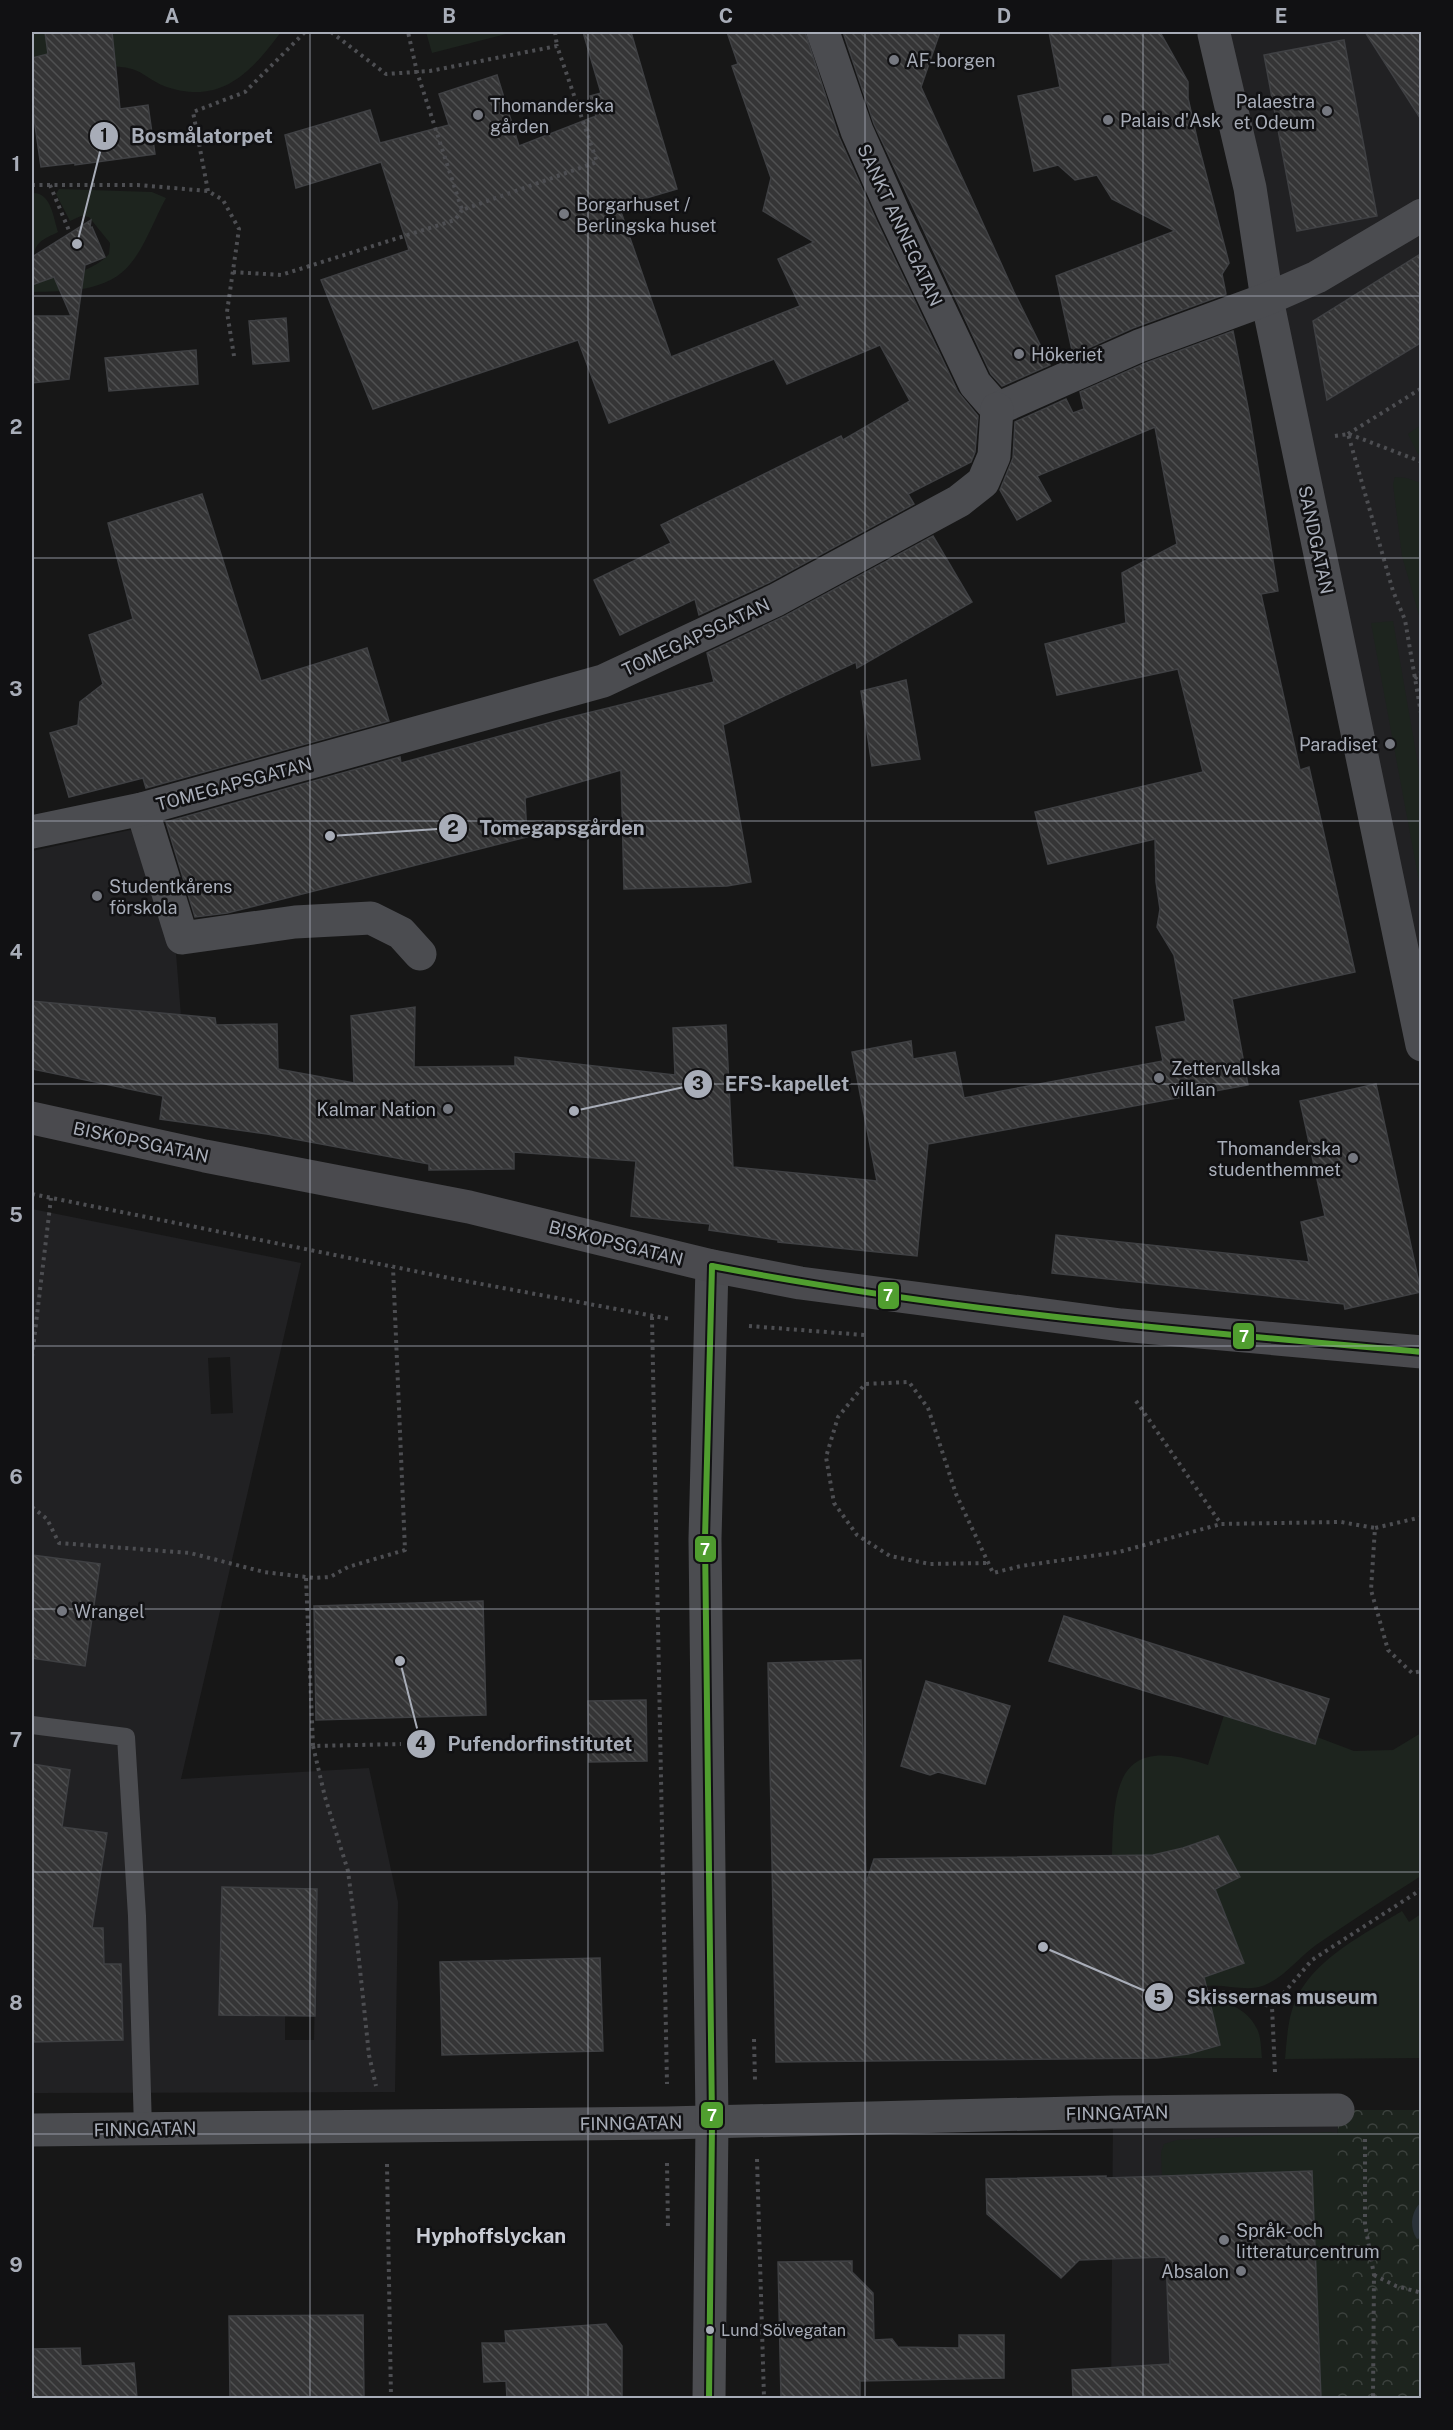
<svg xmlns="http://www.w3.org/2000/svg" width="1453" height="2430" viewBox="0 0 1453 2430" font-family="'Public Sans',sans-serif">
	<style>
		.built { fill: #212123; fill-rule: evenodd }
		.green { fill: #1d241e }
		.park { fill: url(#park-crowns) }
		.water { fill: #2a3239 }
		.building { fill: url(#building-back-hatch); stroke: #3f4043; stroke-width: 1.5 }
		.lines { fill: none; stroke-linecap: round; stroke-linejoin: round }
		.path { stroke: #4d4e52; stroke-width: 4; stroke-dasharray: 3 4.5; stroke-linecap: butt }
		.lane { stroke: #4b4c50; stroke-width: 18 }
		.street { stroke: #4b4c50; stroke-width: 33 }
		.secondary { stroke: #4a4a4e; stroke-width: 33 }
		.bus-1-casing { stroke: #111113; stroke-width: 10 }
		.bus-1 { stroke: #509e2f; stroke-width: 6 }
		.grid { fill: none; stroke: #a8adb8; stroke-width: 1.5; stroke-opacity: 0.55 }
		.poi-dot { fill: #757880; stroke: #111113; stroke-width: 2 }
		.bus-dot { fill: #a8adb8; stroke: #111113; stroke-width: 2 }
		.labels { text-anchor: middle; dominant-baseline: central; stroke-width: 5; stroke-linejoin: round; paint-order: stroke }
		.bus-label { font-size: 16px; fill: #a8adb8; stroke: #111113; text-anchor: start }
		.poi-label { font-size: 18px; fill: #a8adb8; stroke: #111113; text-anchor: start }
		.street-label { font-size: 18px; fill: #a8adb8; stroke: #111113 }
		.neighbourhood-label { font-size: 20px; font-weight: bold; fill: #c9ccd4; stroke: #111113 }
		.leader { fill: none; stroke: #a8adb8; stroke-width: 2 }
		.callout-dot { fill: #a8adb8; stroke: #111113; stroke-width: 2 }
		.mark-label { font-size: 18px; text-anchor: middle; font-weight: bold; fill: #111 }
		.callout-label { font-size: 20px; text-anchor: middle; font-weight: bold; fill: #a8adb8; stroke: #111113; stroke-width: 5; stroke-linejoin: round; paint-order: stroke }
		.line-badge { stroke: #111113; stroke-width: 2 }
		.badge-label { font-size: 16px; text-anchor: middle; font-weight: bold; fill: #fff }
		.neatline { fill: none; stroke: #a8adb8; stroke-width: 2 }
		.grid-label { font-size: 20px; text-anchor: middle; font-weight: bold; fill: #a8adb8 }
	</style>
	<defs>
		<pattern id="park-crowns" width="20" height="18" patternUnits="userSpaceOnUse" patternTransform="scale(1.5)"><rect width="20" height="18" fill="#1d241e"/><path d="M2 6a3 3 0 1 1 6 0M12 15a3 3 0 1 1 6 0" fill="none" stroke="#3b413d"/></pattern>
		<pattern id="building-back-hatch" width="6" height="6" patternUnits="userSpaceOnUse" patternTransform="scale(1.5)"><rect width="6" height="6" fill="#353536"/><path d="M-1 5l2 2M0 0l6 6M5-1l2 2" fill="none" stroke="#4f5051"/></pattern>
	</defs>
	<rect width="100%" height="100%" fill="#171717"/>
	<g class="built">
		<polygon points="1213,32 1421,32 1421,253 1313,321 1328,400 1421,342 1421,1045"/>
		<polygon points="130,830 146,836 175,941 181,1016 32,1001 32,851"/>
		<path d="M32 1209 301 1263 181 1779 369 1768 398 1902 395 2092 32 2093V2042L123 2040 121 1964H104L103 1928H58L57 1914 32 1915V1862L101 1872 107 1833 62 1827 70 1770 32 1764V1658L85 1665 100 1564 33 1555ZM230 1357 233 1413 211 1414 208 1358ZM222 1887 317 1889 314 2040H285V2016L219 2014Z"/>
		<polygon points="1338,2110 1334,2398 1111,2398 1113,2112"/>
	</g>
	<g class="green">
		<path d="M32 32H45L49 58 114 51 112 32H281C250 74 220 106 164 86 153 82 143 72 132 69 99 61 64 72 32 73V68L37 66 35 57 32 58Z"/>
		<polygon points="426,32 514,32 432,53"/>
		<path d="M59 189 152 192 166 198C156 216 144 248 131 263 108 293 65 291 32 292V193C51 192 53 216 58 232 40 241 34 242 33 264L49 278C68 277 96 269 109 254L110 243 89 217 81 216 70 221 56 194Z"/>
		<polygon points="1421,425 1421,455 1418,454 1408,434"/>
		<polygon points="1395,477 1406,478 1421,483 1421,622 1402,556 1393,484"/>
		<polygon points="1393,621 1421,782 1421,892 1371,623"/>
		<path d="M1224 1715 1315 1744 1317 1737 1354 1751 1393 1750 1421 1733V1876C1386 1898 1351 1921 1316 1945 1299 1957 1286 1976 1265 1985 1246 1993 1225 1983 1206 1986L1203 1976 1244 1963 1215 1889 1240 1877 1218 1836 1183 1848 1153 1855 1112 1856C1114 1782 1118 1734 1208 1765Z"/>
		<path d="M1402 1911 1409 1922 1421 1914V2058L1285 2059C1287 2037 1288 2014 1298 1995 1320 1955 1365 1934 1402 1911Z"/>
		<path d="M1209 2000C1228 2001 1248 2010 1257 2029 1261 2036 1261 2049 1262 2058H1158L1188 2054 1220 2045Z"/>
		<polygon points="1330,2132 1345,2135 1358,2398 1321,2398 1312,2171 1162,2176 1161,2152 1164,2144 1177,2140"/>
	</g>
	<polygon class="park" points="1338,2110 1421,2110 1421,2398 1334,2398"/>
	<path class="water" d="M1421 2202V2238L1417 2239C1409 2227 1411 2212 1421 2202Z"/>
	<g class="building">
		<polygon points="45,32 112,32 120,109 148,105 155,154 75,165 75,163 41,167 32,105 32,58 48,54"/>
		<polygon points="583,32 631,32 677,189 619,206 671,357 800,306 778,259 814,242 763,211 771,178 732,66 738,64 727,32 805,32 839,137 877,222 958,392 978,416 975,452 971,462 908,494 914,504 768,583 699,615 695,599 620,635 594,580 671,543 661,525 841,436 843,440 910,401 880,345 787,384 774,359 609,423 578,340 373,409 321,280 409,250 381,162 296,188 285,135 370,110 380,143 449,125 439,94 497,75 519,146 596,116 590,96 601,93"/>
		<polygon points="843,32 940,32 921,87 1014,292 1050,365 1002,386 991,374 874,124"/>
		<polygon points="1049,32 1160,32 1188,82 1188,98 1198,143 1229,263 1222,274 1226,294 1133,328 1073,355 1056,276 1175,231 1112,199 1097,175 1075,180 1058,165 1034,171 1018,96 1060,87"/>
		<polygon points="1365,32 1422,32 1422,121"/>
		<polygon points="1344,40 1377,216 1297,231 1264,55"/>
		<polygon points="91,220 90,228 92,227 105,257 85,265 69,379 32,383 32,316 71,316 54,277 32,285 32,257"/>
		<polygon points="1422,253 1422,342 1327,400 1313,321"/>
		<polygon points="286,318 289,361 253,364 249,321"/>
		<polygon points="1233,331 1250,418 1278,591 1261,594 1300,770 1309,767 1355,972 1232,999 1248,1085 928,1144 917,1256 778,1242 778,1240 709,1230 710,1224 631,1216 636,1161 514,1152 514,1169 429,1170 429,1164 267,1134 160,1119 163,1096 32,1069 32,1001 215,1018 216,1025 277,1024 278,1069 354,1083 351,1016 415,1007 414,1067 515,1066 515,1057 675,1075 673,1028 726,1025 733,1167 877,1181 852,1052 911,1041 913,1059 955,1052 964,1098 1163,1061 1156,1027 1186,1021 1174,955 1157,927 1160,909 1156,882 1155,839 1048,864 1035,812 1203,772 1178,669 1057,695 1045,644 1126,623 1122,573 1177,544 1155,427 1037,476 1051,501 1017,520 1000,490 1013,458 1015,422 1066,399 1073,413 1084,409 1080,392 1146,363"/>
		<polygon points="196,350 198,384 109,391 105,358"/>
		<polygon points="202,494 261,681 367,648 389,721 146,788 143,778 69,797 50,733 78,725 80,702 103,684 89,635 133,619 108,523"/>
		<polygon points="933,536 972,602 857,668 856,662 723,725 751,882 727,886 624,889 621,770 525,798 527,837 227,913 195,917 166,822 400,757 401,763 559,720 714,682 707,653 785,616"/>
		<polygon points="906,680 920,759 872,766 861,691"/>
		<polygon points="1376,1084 1421,1292 1345,1309 1344,1304 1052,1273 1056,1235 1309,1262 1301,1222 1325,1216 1300,1101"/>
		<polygon points="32,1555 100,1564 85,1666 32,1658"/>
		<polygon points="483,1601 486,1715 316,1720 314,1606"/>
		<polygon points="1064,1616 1329,1699 1315,1744 1049,1661"/>
		<polygon points="861,1660 866,1883 874,1859 1153,1855 1183,1848 1218,1836 1240,1877 1215,1889 1244,1963 1204,1977 1220,2045 1188,2054 1158,2058 776,2062 768,1663"/>
		<polygon points="926,1681 1010,1706 985,1784 938,1772 930,1775 901,1766"/>
		<polygon points="646,1700 647,1761 589,1762 588,1701"/>
		<polygon points="32,1764 70,1770 62,1827 107,1833 92,1928 103,1928 104,1964 121,1964 123,2040 32,2042"/>
		<polygon points="222,1887 317,1889 315,2016 219,2015"/>
		<polygon points="600,1958 603,2051 442,2055 440,1962"/>
		<polygon points="1312,2171 1321,2398 1073,2398 1072,2370 1170,2364 1166,2257 1079,2260 1061,2278 987,2214 986,2179 1106,2176 1106,2178"/>
		<polygon points="852,2261 852,2272 873,2293 874,2340 892,2339 898,2347 959,2348 959,2335 1004,2335 1004,2378 860,2381 860,2398 781,2398 778,2262"/>
		<polygon points="363,2315 364,2398 230,2398 229,2316"/>
		<polygon points="606,2324 622,2346 622,2398 507,2398 506,2381 484,2382 482,2343 506,2343 505,2331"/>
		<polygon points="80,2348 81,2366 134,2363 137,2398 32,2398 32,2349"/>
	</g>
	<g class="lines">
		<g class="path">
			<polyline points="331,32 386,74 430,71 557,46 597,162 462,210 417,72 408,32"/>
			<polyline points="555,32 557,46"/>
			<polyline points="32,185 138,185 208,191 223,200 239,229 227,312 234,356"/>
			<polyline points="50,185 70,233"/>
			<polyline points="208,191 193,112 245,92 305,32"/>
			<polyline points="233,272 281,275 455,220 462,210"/>
			<polyline points="1348,434 1422,388"/>
			<polyline points="1349,434 1422,462"/>
			<polyline points="1335,436 1348,434 1393,591 1405,620 1422,719"/>
			<polyline points="1415,679 1422,671"/>
			<polyline points="32,1194 449,1278 670,1319"/>
			<polyline points="652,1317 667,2084"/>
			<polyline points="749,1326 864,1335"/>
			<polyline points="32,1357 51,1198"/>
			<polyline points="1136,1401 1221,1524 1341,1522 1375,1528"/>
			<polyline points="32,1507 47,1519 59,1543 190,1553 264,1572 314,1578 330,1577 348,1567 405,1550 393,1267"/>
			<polyline points="1422,1517 1375,1528 1371,1590 1388,1650 1412,1673 1422,1671"/>
			<polyline points="986,1563 930,1564 890,1556 857,1535 834,1503 826,1457 838,1417 865,1384 909,1382 928,1408 956,1494 993,1573 1021,1566 1119,1552 1221,1524"/>
			<polyline points="306,1578 313,1746 401,1744"/>
			<polyline points="313,1746 325,1797 348,1871 357,1941 369,2055 376,2086"/>
			<polyline points="1207,1992 1233,1993 1272,2007"/>
			<polyline points="754,2039 755,2080"/>
			<polyline points="1275,2072 1272,2007 1312,1960 1422,1889"/>
			<polyline points="1365,2139 1365,2224 1374,2275 1373,2398"/>
			<polyline points="757,2159 764,2398"/>
			<polyline points="667,2163 668,2228"/>
			<polyline points="387,2164 391,2398"/>
			<polyline points="1374,2275 1396,2286 1422,2293"/>
		</g>
		<polyline class="lane" points="32,1725 126,1737 137,1916 143,2129"/>
		<g class="street">
			<polyline points="823,32 857,131 894,214 975,384 997,409"/>
			<polyline points="1214,34 1250,188 1267,299 1422,1045"/>
			<polyline points="997,409 1139,346 1267,299 1317,277 1422,215"/>
			<polyline points="142,809 182,938 295,922 371,918 401,933 420,954"/>
			<polyline points="32,832 142,809 603,681 776,600 959,501 983,482 994,456 997,409"/>
			<polyline points="32,2130 667,2123 1113,2112 1338,2110"/>
			<polyline points="709,2398 712,2122 705,1539 712,1266"/>
		</g>
		<polyline class="secondary" points="32,1118 205,1156 469,1207 712,1266 800,1283 1121,1325 1422,1352"/>
		<g class="bus-1-casing">
			<g id="bus-1">
				<path d="M712 1266C946 1311 1184 1331 1422 1352"/>
				<polyline points="709,2398 712,2122 705,1539 712,1266"/>
			</g>
		</g>
		<use href="#bus-1" class="bus-1"/>
	</g>
	<path class="grid" d="M310 32V2398M588 32V2398M865 32V2398M1143 32V2398M32 296H1422M32 558H1422M32 821H1422M32 1084H1422M32 1346H1422M32 1609H1422M32 1872H1422M32 2134H1422"/>
	<g class="poi-dot">
		<circle cx="894" cy="60" r="6"/>
		<circle cx="1327" cy="111" r="6"/>
		<circle cx="478" cy="115" r="6"/>
		<circle cx="1108" cy="120" r="6"/>
		<circle cx="564" cy="214" r="6"/>
		<circle cx="1019" cy="354" r="6"/>
		<circle cx="1390" cy="744" r="6"/>
		<circle cx="97" cy="896" r="6"/>
		<circle cx="1159" cy="1078" r="6"/>
		<circle cx="448" cy="1109" r="6"/>
		<circle cx="1353" cy="1158" r="6"/>
		<circle cx="62" cy="1611" r="6"/>
		<circle cx="1224" cy="2240" r="6"/>
		<circle cx="1241" cy="2271" r="6"/>
	</g>
	<circle class="bus-dot" cx="710" cy="2330" r="5"/>
	<g class="labels">
		<g class="bus-label">
			<text x="721" y="2330">Lund Sölvegatan</text>
		</g>
		<g class="poi-label">
			<text x="906" y="60">AF-borgen</text>
			<text x="1315" y="101" text-anchor="end">Palaestra<tspan x="1315" dy="21">et Odeum</tspan></text>
			<text x="490" y="105">Thomanderska<tspan x="490" dy="21">gården</tspan></text>
			<text x="1120" y="120">Palais d'Ask</text>
			<text x="576" y="204">Borgarhuset /<tspan x="576" dy="21">Berlingska huset</tspan></text>
			<text x="1031" y="354">Hökeriet</text>
			<text x="1378" y="744" text-anchor="end">Paradiset</text>
			<text x="109" y="886">Studentkårens<tspan x="109" dy="21">förskola</tspan></text>
			<text x="1171" y="1068">Zettervallska<tspan x="1171" dy="21">villan</tspan></text>
			<text x="436" y="1109" text-anchor="end">Kalmar Nation</text>
			<text x="1341" y="1148" text-anchor="end">Thomanderska<tspan x="1341" dy="21">studenthemmet</tspan></text>
			<text x="74" y="1611">Wrangel</text>
			<text x="1236" y="2230">Språk- och<tspan x="1236" dy="21">litteraturcentrum</tspan></text>
			<text x="1229" y="2271" text-anchor="end">Absalon</text>
		</g>
		<g class="street-label">
			<text transform="translate(900 225) rotate(65)">SANKT ANNEGATAN</text>
			<text transform="translate(1316 540) rotate(78)">SANDGATAN</text>
			<text transform="translate(696 637) rotate(-25)">TOMEGAPSGATAN</text>
			<text transform="translate(234 784) rotate(-15)">TOMEGAPSGATAN</text>
			<text transform="translate(141 1142) rotate(12)">BISKOPSGATAN</text>
			<text transform="translate(616 1243) rotate(14)">BISKOPSGATAN</text>
			<text transform="translate(1117 2113) rotate(-1)">FINNGATAN</text>
			<text transform="translate(631 2123) rotate(-1)">FINNGATAN</text>
			<text transform="translate(145 2129) rotate(-1)">FINNGATAN</text>
		</g>
		<g class="neighbourhood-label">
			<text x="491" y="2236">Hyphoffslyckan</text>
		</g>
	</g>
	<path class="leader" d="M77 244L104 136M330 836L453 828M574 1111L698 1084M400 1661L421 1744M1043 1947L1159 1997"/>
	<g class="callout-dot">
		<circle cx="77" cy="244" r="6"/>
		<circle cx="330" cy="836" r="6"/>
		<circle cx="574" cy="1111" r="6"/>
		<circle cx="400" cy="1661" r="6"/>
		<circle cx="1043" cy="1947" r="6"/>
		<circle cx="104" cy="136" r="15"/>
		<circle cx="453" cy="828" r="15"/>
		<circle cx="698" cy="1084" r="15"/>
		<circle cx="421" cy="1744" r="15"/>
		<circle cx="1159" cy="1997" r="15"/>
	</g>
	<g class="mark-label">
		<text x="104" y="142">1</text>
		<text x="453" y="834">2</text>
		<text x="698" y="1090">3</text>
		<text x="421" y="1750">4</text>
		<text x="1159" y="2004">5</text>
	</g>
	<g class="callout-label">
		<text x="202" y="143">Bosmålatorpet</text>
		<text x="562" y="835">Tomegapsgården</text>
		<text x="787" y="1091">EFS-kapellet</text>
		<text x="540" y="1751">Pufendorfinstitutet</text>
		<text x="1282" y="2004">Skissernas museum</text>
	</g>
	<g class="line-badge">
		<rect x="877" y="1281" width="23" height="29" rx="6" fill="#509e2f"/>
		<rect x="1232" y="1322" width="23" height="28" rx="6" fill="#509e2f"/>
		<rect x="694" y="1535" width="23" height="28" rx="6" fill="#509e2f"/>
		<rect x="700" y="2101" width="24" height="28" rx="6" fill="#509e2f"/>
	</g>
	<g class="badge-label">
		<text x="888" y="1301">7</text>
		<text x="1244" y="1342">7</text>
		<text x="705" y="1555">7</text>
		<text x="712" y="2121">7</text>
	</g>
	<rect width="1453" height="2430" fill="none" stroke="#111113" stroke-width="66"/>
	<rect x="33" y="33" width="1387" height="2364" class="neatline"/>
	<g class="grid-label">
		<text x="172" y="23">A</text>
		<text x="449" y="23">B</text>
		<text x="726" y="23">C</text>
		<text x="1004" y="23">D</text>
		<text x="1281" y="23">E</text>
		<text x="16" y="171">1</text>
		<text x="16" y="434">2</text>
		<text x="16" y="696">3</text>
		<text x="16" y="959">4</text>
		<text x="16" y="1222">5</text>
		<text x="16" y="1484">6</text>
		<text x="16" y="1747">7</text>
		<text x="16" y="2010">8</text>
		<text x="16" y="2272">9</text>
	</g>
</svg>
